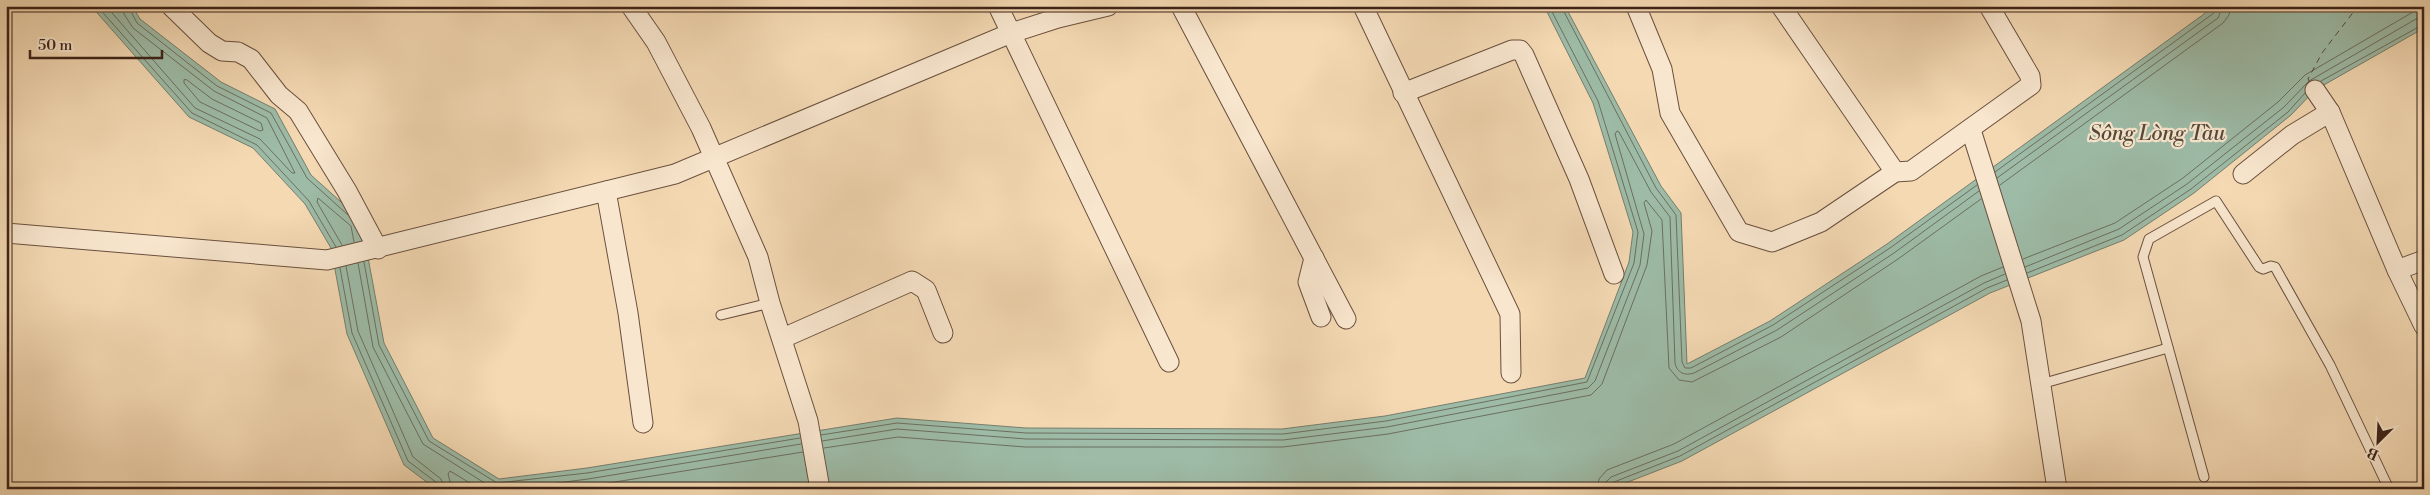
<svg xmlns="http://www.w3.org/2000/svg" width="2430" height="495" viewBox="0 0 2430 495" font-family="'Libre Bodoni',serif">
	<style>
		.water { fill: #9dbba7; stroke: #767e6d }
		.lines { fill: none; stroke-linecap: round; stroke-linejoin: round }
		.shore { stroke: #6c6f5f; stroke-width: 1 }
		.ferry { stroke: #54493b; stroke-width: 1; stroke-dasharray: 6 5; stroke-linecap: butt }
		.service-casing { stroke: #6a503e; stroke-width: 11 }
		.minor-casing { stroke: #6a503e; stroke-width: 21 }
		.service { stroke: #f8e6ce; stroke-width: 9 }
		.minor { stroke: #f8e6ce; stroke-width: 19 }
		.labels { text-anchor: middle; dominant-baseline: central; stroke-width: 4.5; stroke-linejoin: round; paint-order: stroke }
		.water-label { font-size: 21px; font-style: italic; fill: #54493b; stroke: #f8e6ce }
	</style>
	<rect width="100%" height="100%" fill="#f4d9b3"/>
	<filter id="stains"><feTurbulence type="fractalNoise" baseFrequency=".004" numOctaves="4"/><feColorMatrix values="0 0 0 0 .2 0 0 0 0 .09 0 0 0 0 .02 0 0 0 .5 -.17"/></filter>
	<radialGradient id="worn" r=".72"><stop offset=".6" stop-color="#630" stop-opacity="0"/><stop offset="1" stop-color="#630" stop-opacity=".3"/></radialGradient>
	<polygon class="water" points="91,6 132,6 140,19 221,82 275,109 311,175 361,220 384,343 433,438 499,479 587,468 897,418 1026,428 1282,429 1385,416 1585,378 1629,262 1633,232 1593,103 1544,6 1565,6 1661,186 1681,213 1687,364 1770,321 1887,244 2215,6 2424,6 2424,28 2315,90 2291,115 2194,193 2124,240 1990,293 1682,461 1610,489 436,489 404,465 347,334 331,248 305,204 253,148 189,117"/>
	<g class="lines">
		<g class="shore">
			<polyline points="97,6 192,113 257,145 309,201 336,247"/>
			<polyline points="106,6 195,108 260,139 292,173 295,173 267,118 214,91 133,28 124,14 122,6"/>
			<polyline points="128,6 137,23 217,86 271,113 307,178 348,215"/>
			<polyline points="1561,6 1656,188 1676,215 1682,362 1685,368 1691,368 1773,325 1890,248 1977,185"/>
			<polygon points="187,80 212,99 261,123 263,130 260,131 200,102 184,83 184,80"/>
			<polyline points="2321,81 2424,24"/>
			<polyline points="1995,172 2214,13 2217,6"/>
			<polyline points="1997,178 2218,18 2223,6"/>
			<polyline points="2000,185 2223,23 2229,15 2231,6"/>
			<polyline points="342,245 317,202 318,198 351,226 354,242"/>
			<polyline points="2023,259 2115,223 2183,178 2278,102 2305,75 2413,12 2424,10"/>
			<polyline points="364,262 379,345 429,441 497,483 587,473 800,438"/>
			<polyline points="358,263 373,347 423,444 494,489"/>
			<polyline points="346,266 358,331 413,457 441,479 445,489"/>
			<polyline points="2025,267 2119,229 2187,184 2284,107 2309,81 2416,19 2424,17"/>
			<polyline points="340,268 352,333 408,461 437,483 439,489"/>
			<polyline points="2027,273 2122,235 2191,189 2288,112 2305,93"/>
			<polyline points="821,435 897,423 1026,433 1283,434 1386,421 1587,382 1634,263 1638,232 1598,101 1549,6"/>
			<path d="M822 441 897 429 1026 439 1283 440 1387 427 1588 388 1595 381 1640 265 1644 234 1615 134 1617 131 1619 132 1651 192 1670 217 1675 363C1677 373 1685 376 1694 373L1777 330 1894 253 1979 191"/>
			<polyline points="824,448 898,437 1025,447 1283,447 1388,434 1591,395 1602,384 1647,265 1652,231 1644,203 1646,200 1662,220 1669,368 1679,380 1692,382 1781,337 1898,259 1981,199"/>
			<polyline points="452,489 448,474 450,471 480,489"/>
			<polyline points="511,489 588,479 801,444"/>
			<polyline points="571,489 803,452"/>
			<polyline points="1597,489 1599,479 1607,470 1674,444 1981,276 2003,267"/>
			<polyline points="1604,489 1606,482 1611,477 1678,451 1984,283 2005,274"/>
			<polyline points="1611,489 1614,482 1680,456 1987,288 2007,280"/>
		</g>
		<polyline class="ferry" points="2310,82 2308,79 2322,53 2358,6"/>
		<g class="service-casing">
			<g id="service">
				<polyline points="721,315 770,303"/>
				<polyline points="2041,384 2168,348"/>
				<polyline points="2204,477 2143,257 2149,239 2216,201 2259,267 2263,269 2271,266 2275,267 2330,365 2389,489"/>
			</g>
		</g>
		<g class="minor-casing">
			<g id="minor">
				<polyline points="171,6 209,43 222,51 238,52 251,59 279,95 298,111 347,191 378,249"/>
				<polyline points="631,6 656,42 701,128 758,257 770,303 808,421 820,489"/>
				<polyline points="998,6 1169,362"/>
				<polyline points="1181,6 1346,319"/>
				<polyline points="1363,6 1510,314 1511,373"/>
				<polyline points="1636,6 1662,69 1670,113 1739,232 1772,242 1821,222 1895,172"/>
				<polyline points="1781,6 1895,172 1911,171 2031,85 2030,76 1989,6"/>
				<polyline points="2315,90 2330,112 2397,270 2424,326"/>
				<polyline points="1403,93 1512,50 1520,50 1524,55 1579,179 1614,274"/>
				<polyline points="1971,130 2031,321 2057,489"/>
				<polyline points="2243,174 2292,135 2330,112"/>
				<polyline points="606,191 628,313 643,423"/>
				<polyline points="6,233 327,260 675,174 1011,33 1058,18 1108,6"/>
				<polyline points="1314,258 1308,282 1321,317"/>
				<polyline points="2397,270 2424,260"/>
				<polyline points="783,338 912,281 926,290 943,333"/>
			</g>
		</g>
		<use href="#service" class="service"/>
		<use href="#minor" class="minor"/>
	</g>
	<g class="labels">
		<g class="water-label">
			<text x="2157" y="134">Sông Lòng Tàu</text>
		</g>
	</g>
	<rect width="2430" height="495" fill="none" stroke="#f4d9b3" stroke-width="25"/>
	<rect x="8" y="8" width="2415" height="480" fill="none" stroke="#3c2317" stroke-width="2.5"/>
	<rect x="12" y="12" width="2405" height="470" fill="none" stroke="#3c2317"/>
	<g transform="translate(2378 442) rotate(204)" stroke="#f8e6ce" stroke-width="4" paint-order="stroke">
	<path d="M0-4L9 19L0 12L-9 19Z" fill="#3c2317"/>
	<text y="-8" font-size="14" font-weight="bold" text-anchor="middle" fill="#3c2317">B</text>
	</g>
	<path d="M30 50v8h132v-8" fill="none" stroke="#3c2317" stroke-width="2.5"/>
	<text x="38" y="50" font-size="15" fill="#3c2317" stroke="#f8e6ce" stroke-width="4" paint-order="stroke">50 m</text>
	<rect width="100%" height="100%" filter="url(#stains)"/>
	<rect width="100%" height="100%" fill="url(#worn)"/>
</svg>
